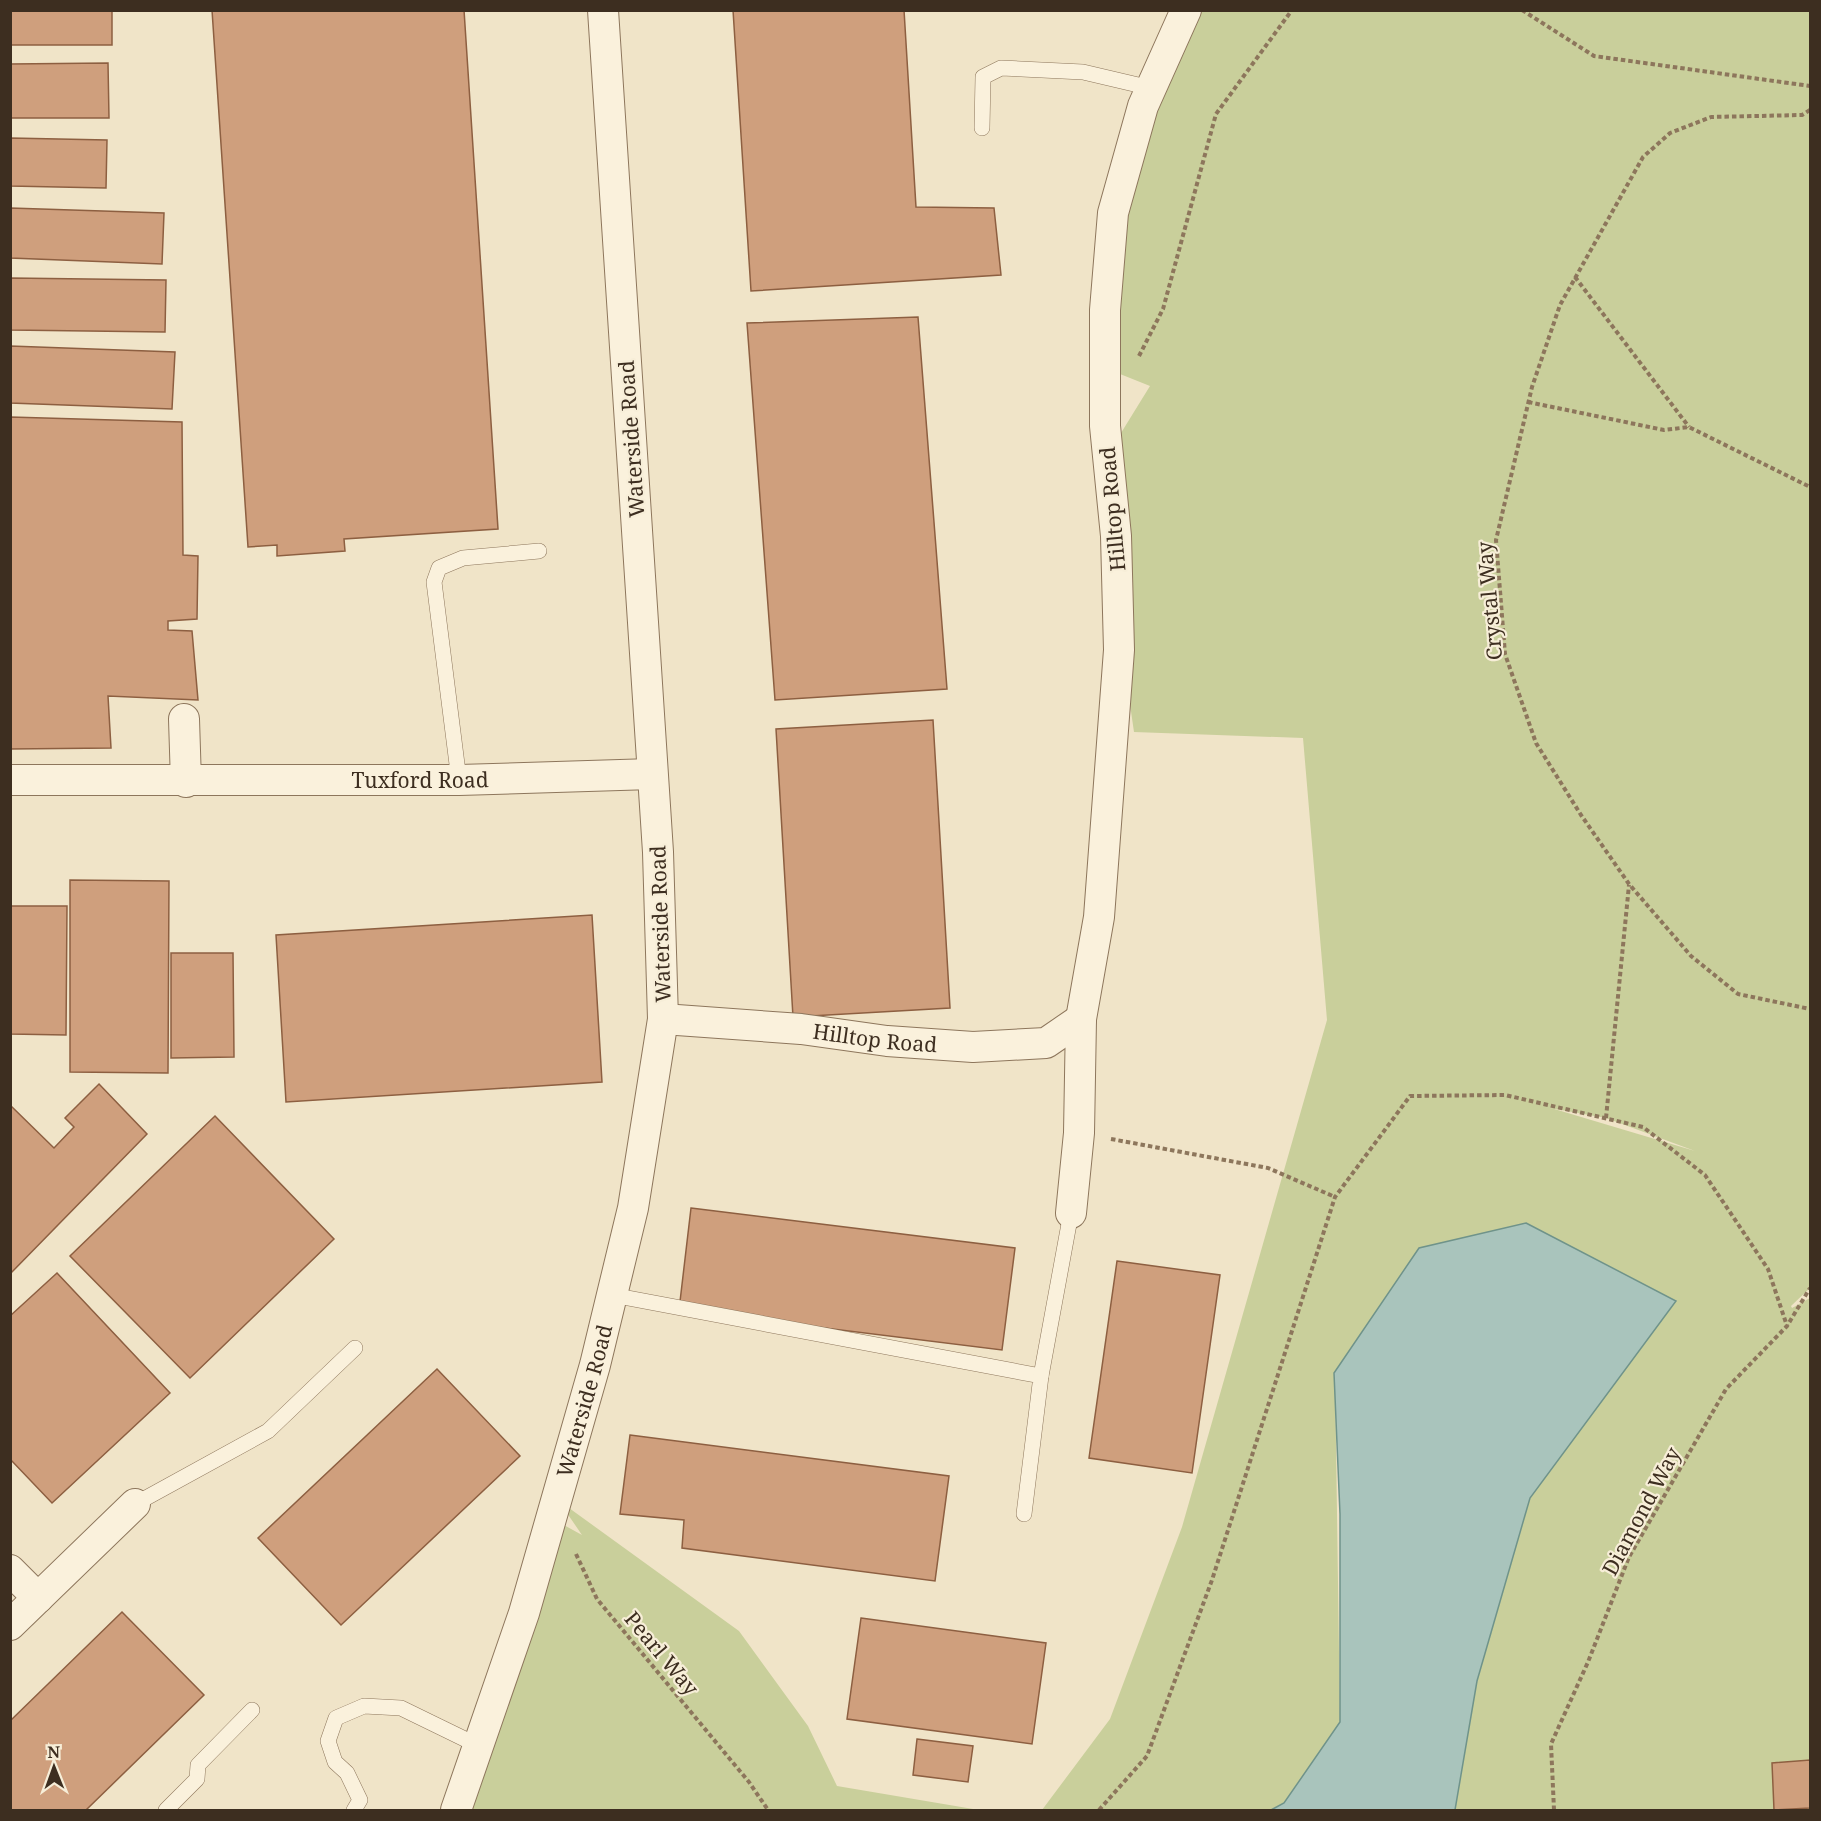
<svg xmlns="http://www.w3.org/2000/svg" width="1821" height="1821" viewBox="0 0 1821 1821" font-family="'Noto Serif',serif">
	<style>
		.green { fill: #c9cf9b; fill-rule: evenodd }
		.water { fill: #a9c4bc; stroke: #6f938a; stroke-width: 1.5 }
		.building { fill: #cf9f7d; stroke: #8d5f41; stroke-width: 1.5 }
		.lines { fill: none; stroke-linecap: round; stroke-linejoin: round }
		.service-casing { stroke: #8d765c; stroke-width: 16 }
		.minor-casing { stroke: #8d765c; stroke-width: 32 }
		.path { stroke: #8d765c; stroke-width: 4; stroke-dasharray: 4.5 3; stroke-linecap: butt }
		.service { stroke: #faf1dc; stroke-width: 15 }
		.minor { stroke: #faf1dc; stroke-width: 30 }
		.labels { text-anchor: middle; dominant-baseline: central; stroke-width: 4.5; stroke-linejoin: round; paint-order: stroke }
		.street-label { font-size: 21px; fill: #3d2e20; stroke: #f7eed8 }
	</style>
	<rect width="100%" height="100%" fill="#f0e4c8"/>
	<g class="green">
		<path d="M1197 11H1810V1288L1791 1306 1792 1308 1810 1298V1810H1455L1477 1681 1530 1498 1676 1301 1526 1223 1335 1373 1340 1722 1284 1803 1271 1810H1042L1110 1719 1182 1527 1327 1020 1303 738 1134 732 1118 622 1108 454 1150 386 1105 368 1123 178ZM1550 1108 1606 1118 1695 1151 1551 1108Z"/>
		<polygon points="558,1500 739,1631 808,1726 837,1786 979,1810 458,1810 562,1524 582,1535"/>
	</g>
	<polygon class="water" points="1526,1223 1676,1301 1530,1498 1477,1681 1455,1810 1271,1810 1284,1803 1340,1722 1340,1514 1334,1373 1419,1248"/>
	<g class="building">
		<rect x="10" y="10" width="102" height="35"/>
		<polygon points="212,10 464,10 498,529 344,539 345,551 277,556 277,545 248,547"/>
		<polygon points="733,10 904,10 916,207 994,208 1001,275 751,291"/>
		<polygon points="108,63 109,118 10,118 10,64"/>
		<polygon points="10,138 107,140 106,188 10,186"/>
		<polygon points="10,208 164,213 162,264 10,258"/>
		<polygon points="10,278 166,280 165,332 10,330"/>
		<polygon points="918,317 947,689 775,700 747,323"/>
		<polygon points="10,346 175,352 172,409 10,403"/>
		<polygon points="10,417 182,422 183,555 198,556 197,619 168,621 168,630 192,631 198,700 108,696 111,748 10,749"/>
		<polygon points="933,720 950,1008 793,1017 776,729"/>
		<polygon points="70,880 169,881 168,1073 70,1072"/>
		<polygon points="10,906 67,906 66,1035 10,1034"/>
		<polygon points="592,915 602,1082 286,1102 276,935"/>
		<polygon points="171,953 233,953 234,1057 171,1058"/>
		<polygon points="99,1084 147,1134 10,1274 10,1105 54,1148 74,1127 65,1118"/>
		<polygon points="215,1116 334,1239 190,1378 70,1256"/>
		<polygon points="691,1208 1015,1248 1002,1350 679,1310"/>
		<polygon points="1117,1261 1220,1275 1192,1473 1089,1458"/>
		<polygon points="57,1273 170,1393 52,1503 10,1459 10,1316"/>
		<polygon points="437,1369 520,1456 341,1625 258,1538"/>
		<polygon points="630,1435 949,1476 935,1581 682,1548 684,1520 620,1514"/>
		<polygon points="122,1612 204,1695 86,1810 10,1810 10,1721"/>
		<polygon points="861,1618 1046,1643 1032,1744 847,1719"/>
		<polygon points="917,1739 973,1746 968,1782 913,1775"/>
		<polygon points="1810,1760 1810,1808 1774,1810 1772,1763"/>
	</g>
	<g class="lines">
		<g class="service-casing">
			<g id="service">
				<polyline points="982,128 983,77 1001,68 1083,72 1151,88"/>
				<polyline points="459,780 434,582 439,568 463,558 539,551"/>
				<polyline points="612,1295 1041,1376 1024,1514"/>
				<polyline points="1041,1376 1071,1213"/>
				<polyline points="135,1504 268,1431 355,1348"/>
				<polyline points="166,1810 197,1779 198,1765 252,1710"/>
				<polyline points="354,1810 360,1800 347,1773 335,1762 328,1741 336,1718 364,1706 401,1708 479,1746"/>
			</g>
		</g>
		<g class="minor-casing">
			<g id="minor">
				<polyline points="184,719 186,782"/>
				<path id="s1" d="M10 780H459L652 774"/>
				<path id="s2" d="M663 1019 801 1029 887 1041 973 1047 1046 1043 1081 1019"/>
				<polyline points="1071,1213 1079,1133 1081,1019 1099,917 1119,650 1116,536 1105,426 1105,310 1113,213 1143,106 1186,10"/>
				<polyline points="10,1570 38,1598"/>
				<polyline points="10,1625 135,1504"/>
				<path id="s3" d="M456 1810 524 1613 595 1365 633 1208 663 1019 658 852 603 10"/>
			</g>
		</g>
		<g class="path">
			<polyline points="1522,10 1594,56 1810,86"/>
			<polyline points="1810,110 1802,115 1711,117 1670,133 1643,157 1560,305 1532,387 1496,540 1505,654 1536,743 1581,815 1629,884 1691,956 1738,994 1810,1009"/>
			<polyline points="1575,277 1689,427"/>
			<polyline points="1139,356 1163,309 1216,114 1292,10"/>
			<polyline points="1528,402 1664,430 1689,427 1810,487"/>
			<polyline points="1606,1118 1629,885"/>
			<polyline points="1111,1139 1268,1168 1335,1197"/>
			<polyline points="576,1554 597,1599 749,1782 768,1810"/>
			<polyline points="1099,1810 1147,1756 1212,1580 1335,1197 1410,1096 1505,1095 1643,1127 1705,1175 1768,1269 1787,1326"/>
			<polyline points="1554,1810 1551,1744 1588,1662 1629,1557 1726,1389 1787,1326 1810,1288"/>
		</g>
		<use href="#service" class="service"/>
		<use href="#minor" class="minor"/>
	</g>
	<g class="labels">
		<g class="street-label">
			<text transform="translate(631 439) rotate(-94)">Waterside Road</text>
			<text transform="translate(1112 509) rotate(-95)">Hilltop Road</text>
			<text transform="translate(1489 601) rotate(-95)">Crystal Way</text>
			<text stroke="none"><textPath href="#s1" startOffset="410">Tuxford Road</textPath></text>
			<text transform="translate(660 924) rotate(-92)">Waterside Road</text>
			<text stroke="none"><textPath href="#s2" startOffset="213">Hilltop Road</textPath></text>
			<text stroke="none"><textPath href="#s3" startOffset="429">Waterside Road</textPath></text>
			<text transform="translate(1641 1511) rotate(-62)">Diamond Way</text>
			<text transform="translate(662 1653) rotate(50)">Pearl Way</text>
		</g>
	</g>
	<rect width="1821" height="1821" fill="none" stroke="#3d2e20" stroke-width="24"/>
	<g transform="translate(54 1767) rotate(359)" stroke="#f7eed8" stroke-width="4.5" paint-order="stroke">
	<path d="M0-4.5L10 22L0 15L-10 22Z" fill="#3d2e20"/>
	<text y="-9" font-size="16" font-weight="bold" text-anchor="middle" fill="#3d2e20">N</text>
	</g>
</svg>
